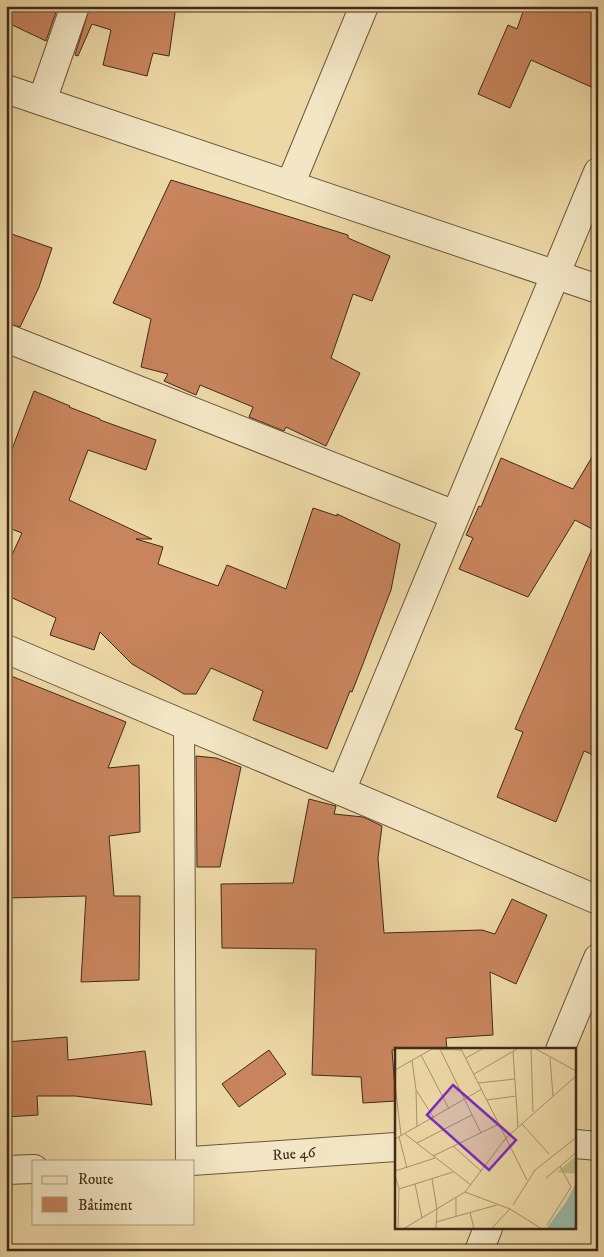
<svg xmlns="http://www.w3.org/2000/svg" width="604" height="1257" viewBox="0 0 604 1257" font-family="'IM FELL DW Pica',serif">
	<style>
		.building { fill: #c8845d; stroke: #402a19 }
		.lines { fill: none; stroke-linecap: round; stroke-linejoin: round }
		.service-casing { stroke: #6b563c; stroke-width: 22 }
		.minor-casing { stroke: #6b563c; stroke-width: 30 }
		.tertiary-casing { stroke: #6b563c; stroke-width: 30 }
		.service { stroke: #f3e6c4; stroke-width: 20 }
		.minor { stroke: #f3e6c4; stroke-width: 28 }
		.tertiary { stroke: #f3e6c4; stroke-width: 28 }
		.labels { text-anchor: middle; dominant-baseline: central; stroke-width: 4; stroke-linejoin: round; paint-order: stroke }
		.street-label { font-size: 15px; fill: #402a19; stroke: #f3e6c4 }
		.inset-road { fill: none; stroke: #a7926d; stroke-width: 1 }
		.view { fill: #7b2cbf; fill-opacity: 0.15; stroke: #7b2cbf; stroke-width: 2.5 }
		.inset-edge { fill: none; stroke: #402a19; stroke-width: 2.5 }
	</style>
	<rect width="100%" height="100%" fill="#ecd8a5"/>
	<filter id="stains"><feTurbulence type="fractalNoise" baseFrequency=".004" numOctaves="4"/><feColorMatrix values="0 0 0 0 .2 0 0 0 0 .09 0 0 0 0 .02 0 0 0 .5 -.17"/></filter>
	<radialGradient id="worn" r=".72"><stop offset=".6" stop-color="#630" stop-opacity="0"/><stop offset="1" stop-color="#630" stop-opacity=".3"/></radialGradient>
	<g class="building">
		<polygon points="6,6 58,6 46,41 6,22"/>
		<polygon points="90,6 176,6 169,56 153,53 147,76 103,65 111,30 92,24 78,56 75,55"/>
		<polygon points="525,6 578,6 598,13 598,90 531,60 510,108 478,94 508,25 517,29"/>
		<polygon points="171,180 348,235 348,238 390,256 372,301 353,294 331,358 360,373 326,446 286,427 284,431 249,417 253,407 200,385 196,395 164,381 168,374 141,367 151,319 113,303"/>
		<polygon points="6,232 52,248 39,287 20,327 6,323"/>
		<polygon points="34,391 70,406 69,407 100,419 100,420 156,440 146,470 88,450 69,500 152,539 136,539 163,547 158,564 218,586 227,565 286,589 313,508 337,516 337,514 400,544 391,590 361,669 352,692 350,691 327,749 253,720 263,691 211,668 196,694 184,694 132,664 100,632 94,650 50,635 56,618 6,595 6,568 22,533 6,527 6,465"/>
		<polygon points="598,447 598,532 575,520 528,597 459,569 473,538 466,535 479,506 481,507 501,458 573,489"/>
		<polygon points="598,535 598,757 584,751 556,822 497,797 523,732 515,729"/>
		<polygon points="6,674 126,722 108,768 139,765 140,832 109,836 114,896 140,896 139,980 81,982 86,896 6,898 6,848 10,848 6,782"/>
		<polygon points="196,756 216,758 241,767 220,867 197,867"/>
		<polygon points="309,799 336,806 334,814 363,817 382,826 378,858 384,933 482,930 495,934 512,899 547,915 516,984 490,972 493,1035 446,1038 447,1050 392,1050 396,1101 363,1103 361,1077 312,1075 316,949 222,948 221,884 293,883"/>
		<polygon points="67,1037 68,1060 145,1051 152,1105 75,1096 37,1096 38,1115 6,1117 6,1042"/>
		<polygon points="269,1050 286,1074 239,1107 222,1084"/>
	</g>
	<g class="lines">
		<g class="service-casing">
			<polyline id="service" points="184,724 186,1161"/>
		</g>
		<g class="minor-casing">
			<g id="minor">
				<polyline points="6,89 598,289"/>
				<polyline points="42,101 75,6"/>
				<polyline points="290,185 364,6"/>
				<polyline points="6,338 455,515"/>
				<polyline points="6,649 598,900"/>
				<polyline points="341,791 598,172"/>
				<polyline points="575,1144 598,1146"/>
				<polyline points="479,1251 488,1228"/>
			</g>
		</g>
		<g class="tertiary-casing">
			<g id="tertiary">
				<polyline points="560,1050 598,958"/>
				<polyline points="192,1161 396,1147"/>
				<polyline points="6,1170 34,1169"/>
			</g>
		</g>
		<use href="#service" class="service"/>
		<use href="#minor" class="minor"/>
		<use href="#tertiary" class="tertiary"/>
	</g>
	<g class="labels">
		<g class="street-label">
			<text transform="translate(294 1154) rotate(-4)">Rue 46</text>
		</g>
	</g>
	<g transform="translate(395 1048)">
		<rect width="181" height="181" fill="#ecd8a5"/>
		<path d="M181 108V126L162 124Z" fill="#babe84"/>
		<path d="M181 135V181H151L171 154Z" fill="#99baa8"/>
		<path class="inset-road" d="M45 1 86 85M66 1 132 132M136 1 138 64M141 1 181 23M118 3 123 79M26 7 54 61M71 10 87 1M155 10 158 48M17 12 21 42 39 70M0 22 37 1 67 2M79 26 122 1M83 35 120 31M0 36 6 87M21 43 22 79M92 52 121 48M127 76 154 106M10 86 76 137M4 89 12 120M0 91 87 41M22 95 77 67M58 98 86 123M38 108 104 76M0 123 40 110M0 127 4 141 3 181M151 130 182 104M37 131 42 161 41 181M20 136 27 170M4 141 58 124M70 144 115 161 147 181M118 157 140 122 182 89M75 164 79 181M61 168V150M41 174 102 157M152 177 176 139 165 118M8 181 70 144 111 90 182 27M96 181 115 161"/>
		<path class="view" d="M58 37 121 92 94 122 32 67Z"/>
		<rect width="181" height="181" class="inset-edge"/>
	</g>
	<rect width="604" height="1257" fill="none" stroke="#ecd8a5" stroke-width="25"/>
	<rect x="8" y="8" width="589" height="1242" fill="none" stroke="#402a19" stroke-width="2.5"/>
	<rect x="12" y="12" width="579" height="1232" fill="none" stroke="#402a19"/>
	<rect x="32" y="1160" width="162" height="65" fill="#f3e6c4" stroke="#ab9b80"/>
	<rect x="42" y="1176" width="25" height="8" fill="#f3e6c4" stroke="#ab9b80"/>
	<text x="78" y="1184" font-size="15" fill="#402a19">Route</text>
	<rect x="42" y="1197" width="25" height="15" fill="#c8845d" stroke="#ab9b80"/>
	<text x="78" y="1210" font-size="15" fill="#402a19">Bâtiment</text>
	<rect width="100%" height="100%" filter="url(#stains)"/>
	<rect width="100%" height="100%" fill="url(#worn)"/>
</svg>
